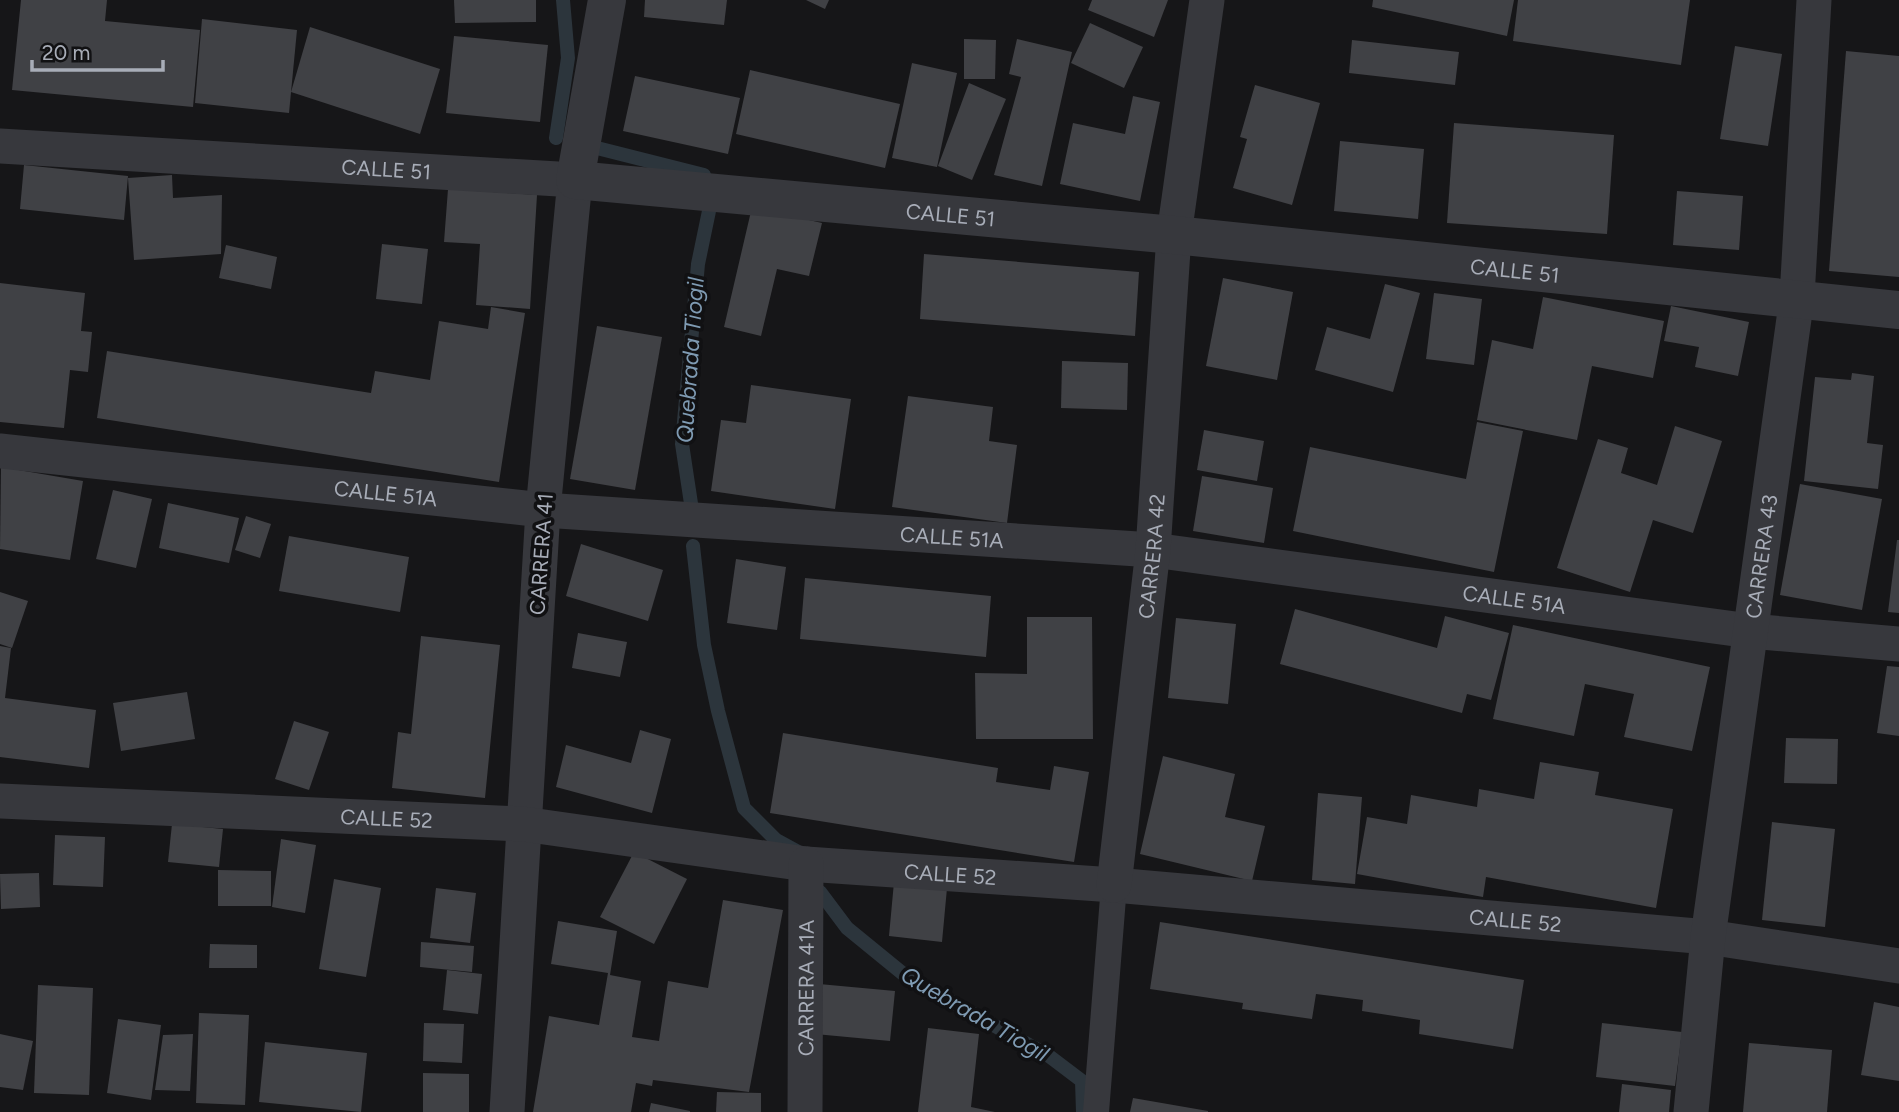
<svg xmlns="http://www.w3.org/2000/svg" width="1899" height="1112" viewBox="0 0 1899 1112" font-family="Figtree,sans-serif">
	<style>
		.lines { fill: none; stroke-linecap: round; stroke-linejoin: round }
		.stream { stroke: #2c353c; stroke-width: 14 }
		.building { fill: #404145 }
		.pedestrian { stroke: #37383d; stroke-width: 26 }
		.minor { stroke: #37383d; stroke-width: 35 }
		.tertiary { stroke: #37383d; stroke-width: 38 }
		.labels { text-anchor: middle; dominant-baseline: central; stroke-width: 7; stroke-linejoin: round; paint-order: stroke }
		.street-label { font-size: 21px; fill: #a8adb8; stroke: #111113 }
		.water-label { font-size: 23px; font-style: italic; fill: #7f9bb3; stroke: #111113 }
	</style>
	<rect width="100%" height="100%" fill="#161618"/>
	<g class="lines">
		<g class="stream">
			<polyline points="556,138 568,58 563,0"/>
			<polyline points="597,148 704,175"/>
			<polyline points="692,510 682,444 698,264 709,211"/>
			<polyline points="693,546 704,645 718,711 744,808 776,840 798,852"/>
			<polyline points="820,892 847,928 907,977 1049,1056 1082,1081 1083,1112"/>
		</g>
	</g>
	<g class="building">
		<polygon points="21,0 107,0 105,21 200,30 193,107 12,90"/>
		<polygon points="454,0 536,0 536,22 455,23"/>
		<polygon points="645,0 727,0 724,25 644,17"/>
		<polygon points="806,0 829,0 825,9"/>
		<polygon points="1092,0 1168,0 1154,37 1088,10"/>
		<polygon points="1373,0 1514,0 1507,36 1372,7"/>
		<polygon points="1518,0 1690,0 1681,65 1513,41"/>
		<polygon points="202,19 297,30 289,113 195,103"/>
		<polygon points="1090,23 1143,47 1124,88 1071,63"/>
		<polygon points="310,27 440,69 420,134 291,92"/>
		<polygon points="454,36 548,45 540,122 446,113"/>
		<polygon points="964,39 996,40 995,79 964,79"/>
		<polygon points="1017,39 1072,52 1042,186 994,175 1021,77 1009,74"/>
		<polygon points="1352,40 1459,52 1455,85 1349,73"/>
		<polygon points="1735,46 1782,54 1768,146 1720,139"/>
		<polygon points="1846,51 1899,56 1899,277 1829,271"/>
		<polygon points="912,63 957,73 937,167 892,158"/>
		<polygon points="750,70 900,104 885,168 736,134"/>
		<polygon points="635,76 740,98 728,154 623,131"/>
		<polygon points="969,83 1006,99 972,180 938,166"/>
		<polygon points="1255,85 1320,103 1292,205 1233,188 1247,139 1240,137"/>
		<polygon points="1133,96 1160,102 1140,201 1060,184 1073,123 1125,134"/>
		<polygon points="1454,123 1614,135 1607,234 1447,223"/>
		<polygon points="1340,141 1424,149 1418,219 1334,211"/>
		<polygon points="24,165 128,176 124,220 20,209"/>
		<polygon points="172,175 173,198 222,195 221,254 134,260 128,178"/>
		<polygon points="448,189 537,195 530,309 476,305 480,244 444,242"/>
		<polygon points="1677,191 1743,196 1739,250 1673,245"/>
		<polygon points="752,207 822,223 809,276 777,269 761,336 724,327"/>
		<polygon points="382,244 428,249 422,304 376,299"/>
		<polygon points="226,245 277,257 271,289 219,278"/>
		<polygon points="924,254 1139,272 1135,336 920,319"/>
		<polygon points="1223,278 1293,292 1277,380 1206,366"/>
		<polygon points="0,283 85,293 81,331 92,332 88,372 70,370 64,428 0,422"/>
		<polygon points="1385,284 1420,293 1393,392 1315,370 1327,327 1370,339"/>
		<polygon points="1434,293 1482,299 1474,365 1426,359"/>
		<polygon points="1543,297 1664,321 1653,378 1592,366 1577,440 1477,420 1492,340 1533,349"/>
		<polygon points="1671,306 1749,322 1738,376 1695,367 1699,347 1664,341"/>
		<polygon points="491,307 525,313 499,482 97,418 107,351 371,393 375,371 430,380 439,321 488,329"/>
		<polygon points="597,326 662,337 635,490 570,479"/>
		<polygon points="1062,361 1128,363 1127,410 1061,408"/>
		<polygon points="1852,373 1874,376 1867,443 1883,445 1878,489 1804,481 1815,377 1851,380"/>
		<polygon points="751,385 851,399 835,509 711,491 721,420 746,423"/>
		<polygon points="908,396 993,407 989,441 1017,445 1007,523 892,507"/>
		<polygon points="1477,422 1523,431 1494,572 1293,531 1310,447 1466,479"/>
		<polygon points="1675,426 1722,441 1693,533 1653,520 1630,592 1557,568 1598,439 1628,448 1621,473 1657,485"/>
		<polygon points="1204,430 1264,441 1257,481 1197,470"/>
		<polygon points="1,467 83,481 70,560 0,549"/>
		<polygon points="1202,476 1273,488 1264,543 1193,531"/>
		<polygon points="1800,484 1882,499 1862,610 1780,595"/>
		<polygon points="113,490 152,499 136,568 96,559"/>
		<polygon points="168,503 239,518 229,563 159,548"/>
		<polygon points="246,516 271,524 260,558 235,550"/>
		<polygon points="289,536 409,557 400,612 279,591"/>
		<polygon points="1897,540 1899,540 1899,613 1888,612"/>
		<polygon points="581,544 663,570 648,621 566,596"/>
		<polygon points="736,559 786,567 777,630 727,623"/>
		<polygon points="805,578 991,596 986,657 800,639"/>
		<polygon points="0,592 28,601 12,648 0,644"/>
		<polygon points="1295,609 1437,648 1445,616 1509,633 1491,700 1467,694 1462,713 1280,664"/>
		<polygon points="1027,617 1092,617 1093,739 976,739 975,673 1027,674"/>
		<polygon points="1176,618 1236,624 1228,704 1168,698"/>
		<polygon points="1513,625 1710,667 1692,751 1624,737 1634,694 1585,684 1574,736 1493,719"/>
		<polygon points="578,633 627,642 620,677 572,668"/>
		<polygon points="421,636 500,645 485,798 392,788 398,732 411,734"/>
		<polygon points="0,646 11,648 5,698 96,710 89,768 0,757"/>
		<polygon points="1887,666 1899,667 1899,736 1877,733"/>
		<polygon points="187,692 195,739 121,751 113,703"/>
		<polygon points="294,721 329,732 309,790 275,779"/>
		<polygon points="640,730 671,739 652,813 556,787 566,745 631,763"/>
		<polygon points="783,733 998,768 996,782 1050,790 1054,766 1089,772 1074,862 770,813"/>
		<polygon points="1786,738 1838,739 1837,784 1784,783"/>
		<polygon points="1163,756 1235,774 1225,817 1265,826 1252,881 1140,854"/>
		<polygon points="1540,762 1599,772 1595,795 1673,809 1656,908 1486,877 1483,897 1357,874 1367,817 1407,824 1411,795 1477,807 1479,789 1534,799"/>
		<polygon points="1318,793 1362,797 1355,884 1312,880"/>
		<polygon points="1772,822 1835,829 1825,927 1762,920"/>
		<polygon points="172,824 223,829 219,867 168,862"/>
		<polygon points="55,835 105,837 103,887 53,885"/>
		<polygon points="281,839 316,845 305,913 272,907"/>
		<polygon points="634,852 687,879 654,944 600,917"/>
		<polygon points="218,870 271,871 271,906 218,906"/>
		<polygon points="39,873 40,907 1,909 0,874"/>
		<polygon points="334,879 381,888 366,977 319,969"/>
		<polygon points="894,882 947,888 942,942 889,936"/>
		<polygon points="436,888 476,893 470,943 430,938"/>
		<polygon points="723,900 783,910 749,1092 653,1080 652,1086 636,1083 631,1112 533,1112 549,1016 599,1025 608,973 551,964 558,921 617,931 610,975 641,981 632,1037 659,1041 668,981 708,988"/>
		<polygon points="1160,922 1524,980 1513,1049 1419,1034 1420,1020 1362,1011 1363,1000 1316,994 1312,1019 1242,1009 1243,1003 1150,989"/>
		<polygon points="421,942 474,946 472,972 420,967"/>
		<polygon points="210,944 257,945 257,968 209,968"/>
		<polygon points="447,970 482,974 478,1014 443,1010"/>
		<polygon points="819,984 895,991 890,1041 815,1034"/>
		<polygon points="38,985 93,988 89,1095 34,1093"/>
		<polygon points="1874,1002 1899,1007 1899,1081 1861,1075"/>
		<polygon points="199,1013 249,1015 245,1105 196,1103"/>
		<polygon points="118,1019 161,1025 151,1100 107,1093"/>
		<polygon points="424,1023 464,1024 462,1063 423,1061"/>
		<polygon points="1602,1023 1682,1032 1675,1086 1596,1077"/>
		<polygon points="928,1028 979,1034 971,1107 995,1112 918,1112"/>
		<polygon points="0,1034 33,1041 23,1090 0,1087"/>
		<polygon points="193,1034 190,1091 155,1090 163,1035"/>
		<polygon points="265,1042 367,1053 361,1112 259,1102"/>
		<polygon points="1749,1043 1832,1050 1827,1112 1743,1112"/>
		<polygon points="423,1073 469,1074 469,1112 423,1112"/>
		<polygon points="1622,1084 1671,1090 1669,1112 1619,1112"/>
		<polygon points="717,1092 761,1093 761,1112 716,1112"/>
		<polygon points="1133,1098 1208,1111 1208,1112 1130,1112"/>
		<polygon points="651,1103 690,1111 690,1112 649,1112"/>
	</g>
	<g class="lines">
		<polyline class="pedestrian" points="1096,1112 1114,885"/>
		<g class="minor">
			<path id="s1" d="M0 146 575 180 543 510 507 1112"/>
			<path id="s2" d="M0 451 543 510 1153 550 1750 631 1899 644"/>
			<path id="s3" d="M0 801 523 824 806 864 1114 885 1708 937 1899 966"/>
			<path id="s4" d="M1114 885 1153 550 1174 235 1207 0"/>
			<path id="s5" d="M805 1112 806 864"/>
			<path id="s6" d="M1691 1112 1708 937 1797 297 1814 0"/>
		</g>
		<path class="tertiary" id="s7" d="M607 0 575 180 1174 235 1899 310"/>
	</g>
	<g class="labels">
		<g class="street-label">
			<text stroke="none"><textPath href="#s1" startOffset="387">CALLE 51</textPath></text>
			<text stroke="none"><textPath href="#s7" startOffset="560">CALLE 51</textPath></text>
			<text stroke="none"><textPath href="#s7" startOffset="1127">CALLE 51</textPath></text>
			<text stroke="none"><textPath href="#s2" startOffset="388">CALLE 51A</textPath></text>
			<text stroke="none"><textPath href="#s2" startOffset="956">CALLE 51A</textPath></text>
			<text transform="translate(541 554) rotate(-86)">CARRERA 41</text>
			<text stroke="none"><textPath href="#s4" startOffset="331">CARRERA 42</textPath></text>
			<text stroke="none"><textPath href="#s6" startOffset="560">CARRERA 43</textPath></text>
			<text stroke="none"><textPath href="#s2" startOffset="1522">CALLE 51A</textPath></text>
			<text stroke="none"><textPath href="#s3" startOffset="387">CALLE 52</textPath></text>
			<text stroke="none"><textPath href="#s3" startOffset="954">CALLE 52</textPath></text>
			<text stroke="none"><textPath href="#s3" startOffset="1521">CALLE 52</textPath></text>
			<text stroke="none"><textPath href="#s5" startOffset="124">CARRERA 41A</textPath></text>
		</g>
		<g class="water-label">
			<text transform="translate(690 360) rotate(-86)">Quebrada Tiogil</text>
			<text transform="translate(975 1014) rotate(30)">Quebrada Tiogil</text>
		</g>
	</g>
	<path d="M32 60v10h131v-10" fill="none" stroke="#a8adb8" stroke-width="3.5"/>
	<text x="42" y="60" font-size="21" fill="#a8adb8" stroke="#111113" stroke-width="5" paint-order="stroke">20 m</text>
</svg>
